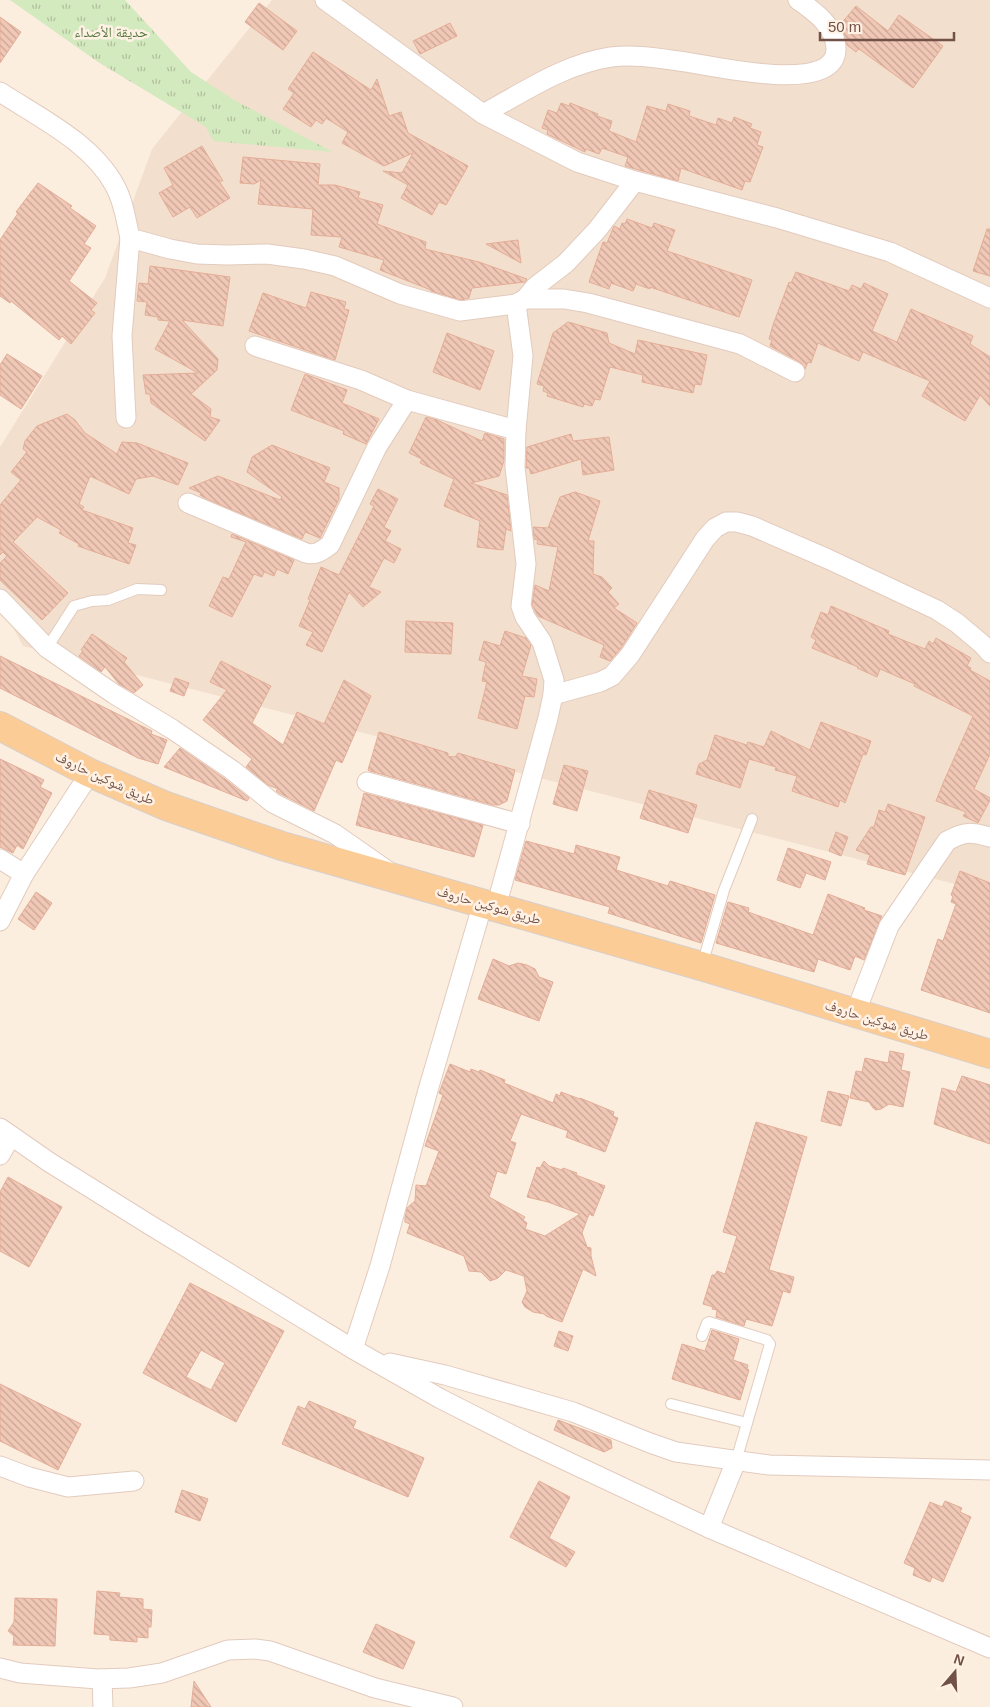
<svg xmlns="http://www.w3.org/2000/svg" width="990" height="1707" viewBox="0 0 990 1707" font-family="Helvetica,'Noto Naskh Arabic',sans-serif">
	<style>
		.residential { fill: #f3dfcd }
		.park { fill: url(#park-tufts) }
		.building { fill: url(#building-back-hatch); stroke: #e4ad97; fill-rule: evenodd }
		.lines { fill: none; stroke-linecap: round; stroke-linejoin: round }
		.service-casing { stroke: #e2cbbe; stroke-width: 12 }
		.minor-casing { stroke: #e2cbbe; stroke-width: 21 }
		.primary-casing { stroke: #d8cfcb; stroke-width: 30 }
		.service { stroke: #fff; stroke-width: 10 }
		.minor { stroke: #fff; stroke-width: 19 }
		.primary { stroke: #fccc96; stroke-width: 28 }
		.labels { text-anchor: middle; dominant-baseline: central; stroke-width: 5; stroke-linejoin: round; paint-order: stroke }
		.park-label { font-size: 14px; fill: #55783f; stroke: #fff2e5 }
		.street-label { font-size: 14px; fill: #725247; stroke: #fff2e5 }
	</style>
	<defs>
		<pattern id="park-tufts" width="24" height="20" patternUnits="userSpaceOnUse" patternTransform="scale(1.25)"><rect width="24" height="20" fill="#d3e9be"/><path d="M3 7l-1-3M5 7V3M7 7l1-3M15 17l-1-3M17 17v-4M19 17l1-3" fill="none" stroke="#b0bf9c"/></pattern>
		<pattern id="building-back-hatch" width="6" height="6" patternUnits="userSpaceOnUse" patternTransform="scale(1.25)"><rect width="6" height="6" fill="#f1c8b6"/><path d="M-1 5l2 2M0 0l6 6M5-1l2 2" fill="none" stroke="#c8a596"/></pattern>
	</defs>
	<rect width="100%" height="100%" fill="#fceedf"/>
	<polygon class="residential" points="272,0 990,0 990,893 23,646 0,603 0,447 105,278 152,149"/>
	<polygon class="park" points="10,0 125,0 191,72 234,100 333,152 213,141 206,127 98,62"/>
	<g class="building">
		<polygon points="259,3 297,31 283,50 245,22"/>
		<polygon points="856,6 888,31 899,15 943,46 913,88 859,49 856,52 847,45 840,25"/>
		<polygon points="0,17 21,32 0,63"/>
		<polygon points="450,23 457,36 420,54 413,41"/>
		<polygon points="313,52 371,90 377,79 389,116 401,112 408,133 468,166 446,205 439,202 432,215 401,198 408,185 383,171 402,173 413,153 384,166 342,143 348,132 326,118 322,124 316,120 311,127 283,109 294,93 288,89"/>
		<polygon points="561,103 569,106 570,103 598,114 597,116 612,121 609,131 636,142 647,106 666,111 668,104 690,111 689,116 716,125 718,118 732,123 734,117 752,124 750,128 761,132 757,145 763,147 750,182 745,181 742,190 681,168 678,181 625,166 628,157 602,148 599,154 586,149 585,152 547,134 548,130 542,128 548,110 557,113"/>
		<polygon points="202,146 223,181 219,181 230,198 197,218 190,207 173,217 159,193 173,185 164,168"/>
		<polygon points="243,157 320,164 318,185 335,185 360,192 358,198 383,205 377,224 426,242 425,249 479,262 527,279 525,282 472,288 469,298 461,300 431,291 431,290 380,270 384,260 339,247 342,237 311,235 313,209 258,204 261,180 254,184 240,183"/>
		<polygon points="38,183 72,206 70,208 96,226 84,244 91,248 69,281 97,303 91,310 95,313 71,344 62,336 59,340 11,301 10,303 0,296 0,240 18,213 16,212"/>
		<polygon points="627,219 652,228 654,223 675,230 667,251 752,280 739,317 650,287 650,289 636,284 633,291 611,283 609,289 589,282 603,242 607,243 614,226 620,229 622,223 625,224"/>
		<polygon points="987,229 990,229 990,276 973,271"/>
		<polygon points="518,240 521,263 486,244"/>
		<polygon points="150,266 230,277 223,326 182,320 218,359 217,370 191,394 211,409 210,417 220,420 205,441 151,403 150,394 146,394 143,375 198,373 155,349 170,321 158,320 158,317 145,315 147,302 137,301 139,283 148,284"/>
		<polygon points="796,272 849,291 852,285 861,289 864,283 888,294 872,331 897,342 911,309 973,336 970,344 990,357 990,406 980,395 965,421 922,396 930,381 863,352 859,361 818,343 811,363 808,362 805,369 800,362 770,346 772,340 769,339 773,325 789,282 791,283"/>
		<polygon points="311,292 346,302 344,309 349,310 335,360 249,331 263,293 306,308"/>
		<polygon points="568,322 607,333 609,343 635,354 638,340 707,355 701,385 695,384 693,393 642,382 643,375 610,367 600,400 595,399 592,406 584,404 583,407 547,396 548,393 543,391 544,386 537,384 553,333"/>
		<polygon points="447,333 494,351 480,390 433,372"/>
		<polygon points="7,354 42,376 21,409 0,395 0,365"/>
		<polygon points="305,374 347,390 342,403 379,419 366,444 343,434 344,431 291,410"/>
		<polygon points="67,414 75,420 85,433 117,454 122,442 137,443 188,463 178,485 153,476 136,479 129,494 90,476 79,504 84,507 82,510 133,528 128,543 136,545 129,564 78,546 79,544 59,533 61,530 37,517 13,542 68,593 42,620 0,580 0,563 7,556 3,552 0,555 0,505 21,480 11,472 27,452 23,449 25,441 37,426"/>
		<polygon points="426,417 437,420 482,441 485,433 504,439 504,461 499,476 471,483 507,495 511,531 506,529 503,550 477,547 480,521 444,506 454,479 420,463 422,459 409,453"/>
		<polygon points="571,434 573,441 609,437 614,470 583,475 581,459 531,474 529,468 526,468 527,447"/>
		<polygon points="272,445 330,468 324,482 339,488 339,499 320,538 305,532 302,539 209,500 200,495 201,493 189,488 218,476 280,500 282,497 247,472 252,457"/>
		<polygon points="378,489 398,499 384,527 391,531 385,541 401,549 394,563 384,558 369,587 381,592 363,607 349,592 322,652 306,645 313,632 299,626 310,600 308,599 321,567 339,575 374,506 370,504"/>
		<polygon points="575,492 600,501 588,541 594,541 593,574 602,577 612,588 608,592 619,604 614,608 637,623 621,648 610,661 600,657 604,645 538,616 532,605 535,585 549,591 558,547 537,544 538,540 534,539 533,527 548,528 560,497"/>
		<polygon points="232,534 294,560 288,574 277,569 274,576 264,572 262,577 254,574 232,617 209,606 223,577 229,579 246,542 231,537"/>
		<polygon points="831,606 889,631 888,634 925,649 929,641 933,644 936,638 971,658 967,666 971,668 970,670 990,681 990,754 974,789 990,798 990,800 978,823 963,816 966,812 936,801 944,781 973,716 914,686 915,684 880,669 877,677 857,668 858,667 812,648 816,640 811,637 821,612 828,615"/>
		<polygon points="406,621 453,623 451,654 405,652"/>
		<polygon points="505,631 526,638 531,645 522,676 537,679 534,697 525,696 517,729 478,718 487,682 482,681 486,662 479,660 484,641 500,646"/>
		<polygon points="92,634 127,658 124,662 143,685 134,693 119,684 105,667 101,672 79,656 83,651 81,650"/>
		<polygon points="0,656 152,731 151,734 167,740 158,764 138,758 0,688"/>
		<polygon points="221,661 271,686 252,723 283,745 297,712 324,724 344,680 371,696 342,763 336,760 314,811 279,793 276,791 278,789 268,785 246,767 252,759 203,720 227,690 210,682"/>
		<polygon points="175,678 189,683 184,696 170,691"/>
		<polygon points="821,722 871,741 866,755 863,754 845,803 840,800 838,807 792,791 797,776 775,770 776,767 749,759 740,788 696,774 699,764 707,760 715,735 747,745 748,742 764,747 771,731 810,750"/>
		<polygon points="379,732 448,753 448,756 455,757 458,753 515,770 507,801 499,805 493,805 370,771 368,770"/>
		<polygon points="180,748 225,779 249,798 247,801 164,767"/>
		<polygon points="0,759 44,780 40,787 52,793 23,849 17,845 13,853 0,847"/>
		<polygon points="564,765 588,771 577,811 553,804"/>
		<polygon points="649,790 697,805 688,833 640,818"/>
		<polygon points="364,793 483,825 474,857 356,825"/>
		<polygon points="888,804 925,817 905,875 867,864 870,855 856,850 871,827 874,827 879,810 885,812"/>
		<polygon points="836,832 848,837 841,856 829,851"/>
		<polygon points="526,841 574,854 576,845 620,857 616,870 668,886 670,881 715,895 701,943 608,913 610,907 515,880"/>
		<polygon points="788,848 831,862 825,880 806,873 800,888 777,880"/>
		<polygon points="960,871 990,883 990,1013 921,990 938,939 943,941 956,904 951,902 953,896 951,895"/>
		<polygon points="36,892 52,903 34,930 18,919"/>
		<polygon points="828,894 865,908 864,910 882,916 864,960 855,956 850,970 818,959 814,972 716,943 728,902 749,908 748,912 813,935"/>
		<polygon points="493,959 509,966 518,963 527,965 535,969 539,977 553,982 539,1021 478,999"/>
		<polygon points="890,1051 904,1054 901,1070 910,1072 903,1107 889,1104 881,1109 876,1110 873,1108 869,1102 850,1098 856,1071 862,1072 865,1058 888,1063"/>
		<polygon points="450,1064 470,1072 471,1069 479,1072 480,1070 505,1080 504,1083 553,1103 556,1094 560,1096 561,1092 580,1099 580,1098 614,1112 613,1116 618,1118 605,1152 566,1137 568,1131 521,1114 510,1141 516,1143 506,1174 497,1171 489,1197 525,1217 523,1220 527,1223 525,1229 545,1236 580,1214 548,1202 527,1197 537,1167 540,1168 544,1161 549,1166 562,1170 563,1168 577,1173 576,1175 605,1186 593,1216 589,1214 582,1233 587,1247 591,1248 591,1256 596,1276 583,1269 562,1322 546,1316 544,1314 533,1312 525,1307 522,1302 527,1291 524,1276 506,1270 498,1278 490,1281 481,1272 469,1271 464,1256 407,1233 410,1224 405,1222 405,1218 407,1208 415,1201 416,1185 426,1186 439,1151 425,1146 443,1095 439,1093"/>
		<polygon points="962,1076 990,1085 990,1144 934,1124 942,1088 956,1092"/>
		<polygon points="828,1091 849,1096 841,1126 821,1121"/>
		<polygon points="756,1122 807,1137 769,1270 794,1277 790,1293 783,1291 772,1326 746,1319 744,1326 716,1317 717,1310 712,1309 713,1307 703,1304 712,1275 715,1275 717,1271 725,1274 737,1236 723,1232"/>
		<polygon points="8,1177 62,1207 29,1267 0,1251 0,1192"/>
		<path d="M190 1283 284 1331 236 1422 143 1373ZM201 1350 225 1363 211 1390 186 1377Z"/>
		<polygon points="712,1330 739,1339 733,1360 748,1365 747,1369 749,1370 740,1400 672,1379 682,1344 705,1351"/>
		<polygon points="559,1331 573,1336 568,1351 554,1346"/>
		<polygon points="0,1384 81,1424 58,1470 0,1441"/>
		<polygon points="309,1401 356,1421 353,1428 424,1458 408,1497 282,1444 298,1406 305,1409"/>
		<polygon points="558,1420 611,1440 612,1448 604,1452 554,1430"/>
		<polygon points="539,1481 570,1497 549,1538 575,1552 566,1567 510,1537"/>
		<polygon points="182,1490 208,1499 200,1521 175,1512"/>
		<polygon points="945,1501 962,1508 960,1512 971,1517 943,1582 932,1577 930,1582 913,1575 915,1568 904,1563 930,1502 942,1507"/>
		<polygon points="97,1591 120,1593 119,1597 143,1599 143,1609 152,1610 151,1627 148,1627 148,1638 137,1637 137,1642 110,1640 110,1635 94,1634"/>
		<polygon points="15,1598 57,1599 55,1646 13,1645 14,1636 8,1631 14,1622"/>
		<polygon points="376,1624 415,1642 403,1669 363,1652"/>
		<polygon points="194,1681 211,1707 191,1707"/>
	</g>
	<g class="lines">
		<g class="service-casing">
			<g id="service">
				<polyline points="47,648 74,606 92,601 108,600 137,589 161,590"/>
				<polyline points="702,965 724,890 752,819"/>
				<polyline points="702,1336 707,1323 709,1322 767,1340 770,1344 736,1461"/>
				<polyline points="671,1404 747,1423"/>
			</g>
		</g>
		<g class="minor-casing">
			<g id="minor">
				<polyline points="325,0 483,114 577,162 635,181 777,218 890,252 990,298"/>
				<path d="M0 92C40 118 92 143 115 186 124 202 126 221 130 238L170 249 197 254 227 255 267 254 304 259 335 266 400 294 460 311 516 304 525 299 535 287 566 263 597 230 635 181"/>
				<path d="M483 114C524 92 564 64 611 57 633 54 657 58 679 61 706 64 836 97 836 49 836 27 814 11 798 0"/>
				<polyline points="525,299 564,299 588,303 740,344 795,372"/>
				<polyline points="255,346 361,380 407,400 516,430"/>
				<polyline points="126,418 122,336 130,238"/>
				<path d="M188 503 306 553C316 556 322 550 330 545L377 447 407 400"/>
				<polyline points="0,599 47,648 114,694 172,729 232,770 273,803 335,834 388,871"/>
				<polyline points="553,695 600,682 612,676 630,655 705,539 715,528 726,522 737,522 752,526 828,559 937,610 957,623 982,644 990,653"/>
				<polyline points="367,782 520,824"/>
				<polyline points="0,859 24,874"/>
				<polyline points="496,907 548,718 553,695 554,680 542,642 525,617 521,606 526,564 515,467 516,430 523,356 516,304"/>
				<polyline points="0,921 24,874 90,773"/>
				<path d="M855 1014 889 926 947 841C965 831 971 832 990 837"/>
				<polyline points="0,1128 49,1162 150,1225 353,1349 441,1399 524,1441 709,1528 990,1648"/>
				<polyline points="0,1155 11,1136"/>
				<polyline points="353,1349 380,1266 428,1090 483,903"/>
				<polyline points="390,1363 445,1375 573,1412 650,1443 676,1452 769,1465 990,1470"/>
				<polyline points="0,1466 29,1477 68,1487 134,1481"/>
				<polyline points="709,1528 736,1461"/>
				<polyline points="0,1668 20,1673 98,1679 129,1678 162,1673 228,1650 255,1649 270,1651 375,1688 453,1707"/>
				<polyline points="102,1679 103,1707"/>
			</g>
		</g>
		<g class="primary-casing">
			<polyline id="primary" points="0,726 90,773 166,806 282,846 701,966 990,1054"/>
		</g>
		<use href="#service" class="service"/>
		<use href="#minor" class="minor"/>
		<use href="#primary" class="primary"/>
	</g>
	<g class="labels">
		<g class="park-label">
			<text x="111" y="32">حديقة الأصداء</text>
		</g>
		<g class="street-label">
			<text transform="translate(105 778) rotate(25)">طريق شوكين حاروف</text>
			<text transform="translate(489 905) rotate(16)">طريق شوكين حاروف</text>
			<text transform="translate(877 1020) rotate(17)">طريق شوكين حاروف</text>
		</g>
	</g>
	<g transform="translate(955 1672) rotate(19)" stroke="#fff2e5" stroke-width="4" paint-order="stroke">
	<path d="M0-4L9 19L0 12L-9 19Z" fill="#725247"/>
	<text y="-8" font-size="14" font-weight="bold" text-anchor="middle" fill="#725247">N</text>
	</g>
	<path d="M820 32v8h134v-8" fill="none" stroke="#725247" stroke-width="2.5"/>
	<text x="828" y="32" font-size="15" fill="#725247" stroke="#fff2e5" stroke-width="4" paint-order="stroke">50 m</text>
</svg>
